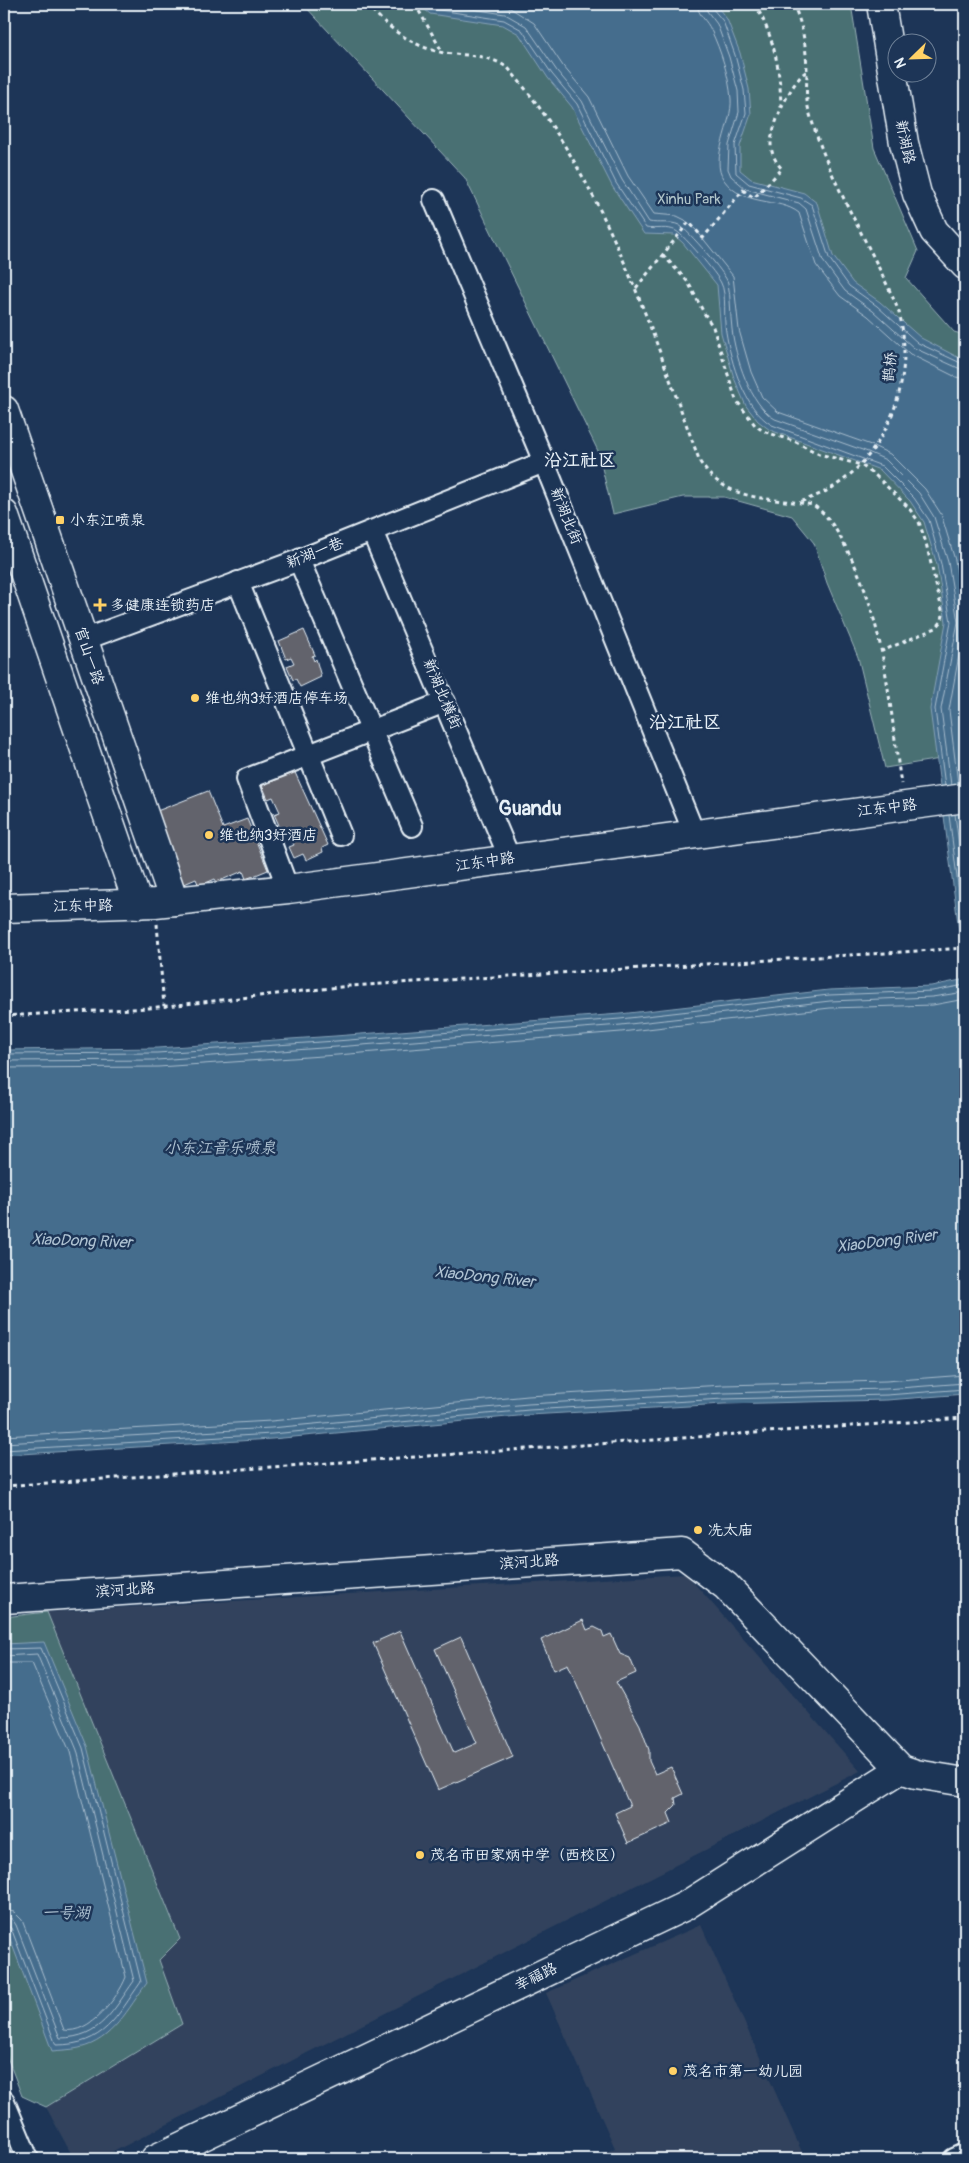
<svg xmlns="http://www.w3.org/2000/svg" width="969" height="2163" viewBox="0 0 969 2163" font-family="Pangolin,'LXGW WenKai TC',sans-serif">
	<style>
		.built { fill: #32435d }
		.green { fill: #497073; stroke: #98b0b6 }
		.water { fill: #456d8d; stroke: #86a2b8 }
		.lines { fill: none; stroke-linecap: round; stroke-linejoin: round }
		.shore { stroke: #a7bccd; stroke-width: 1 }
		.building { fill: #62636c; stroke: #e8f1f8 }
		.street-casing { stroke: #e8f1f8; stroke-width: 24 }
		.secondary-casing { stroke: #e8f1f8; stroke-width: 31 }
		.path { stroke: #e8f1f8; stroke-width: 3; stroke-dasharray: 4 4; stroke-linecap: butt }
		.street { stroke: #1d3557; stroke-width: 20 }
		.secondary { stroke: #1d3557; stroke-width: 28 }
		.poi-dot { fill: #ffd166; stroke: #1d3557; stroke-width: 2 }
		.labels { text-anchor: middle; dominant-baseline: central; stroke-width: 5; stroke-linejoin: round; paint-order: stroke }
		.street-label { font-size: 15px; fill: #e8f1f8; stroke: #1d3557 }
		.park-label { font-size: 15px; fill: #b0c4c9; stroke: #1d3557 }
		.poi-label { font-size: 15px; fill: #e8f1f8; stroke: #1d3557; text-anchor: start }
		.water-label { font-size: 16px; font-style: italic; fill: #afc3d3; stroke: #1d3557 }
		.quarter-label { font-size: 18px; font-weight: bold; fill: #e8f1f8; stroke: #1d3557 }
		.district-label { font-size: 20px; font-weight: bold; fill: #e8f1f8; stroke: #1d3557 }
	</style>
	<rect width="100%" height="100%" fill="#1d3557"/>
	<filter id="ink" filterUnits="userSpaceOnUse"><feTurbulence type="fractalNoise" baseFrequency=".02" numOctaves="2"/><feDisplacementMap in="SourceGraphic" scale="10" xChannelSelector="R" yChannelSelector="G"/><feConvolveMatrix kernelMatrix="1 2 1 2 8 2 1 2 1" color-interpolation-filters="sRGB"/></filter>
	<g filter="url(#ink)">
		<g class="built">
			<polygon points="686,1574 860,1771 99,2159 74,2159 46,2107 182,2024 159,1960 180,1938 47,1612"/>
			<polygon points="701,1925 805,2159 591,2159 615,2148 546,1993"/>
		</g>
		<g class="green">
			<polygon points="303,4 851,4 874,148 918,251 906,278 954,332 965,335 965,755 885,768 858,657 827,583 814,543 792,516 724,497 683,497 613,514 598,451 465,178"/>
			<polygon points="47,1612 180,1939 159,1960 182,2024 46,2107 22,2096 4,2049 4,1617"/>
		</g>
		<g class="water">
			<polygon points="418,4 715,4 727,19 740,53 749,89 751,114 740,146 740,170 751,179 804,193 817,203 833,256 853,283 880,302 921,338 965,361 965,977 930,709 946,622 937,565 924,522 910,501 880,470 770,430 758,421 746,406 734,378 721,333 717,285 683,243 674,235 644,234 612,186 572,107 548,78 519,34 503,25 430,14"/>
			<polygon points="961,980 965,981 965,1394 887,1400 724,1404 529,1415 272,1439 4,1455 4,1050 157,1048 335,1036 620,1014 829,990 931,986"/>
			<path d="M44 1642 87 1746 147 1983C128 2008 113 2041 79 2048 71 2050 61 2050 52 2051L4 1923V1644Z"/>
		</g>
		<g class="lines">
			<g class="shore">
				<path d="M425 4 433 9 504 20 522 30 552 74 577 104 616 183 646 228C655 230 668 226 676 231 684 235 717 274 721 283 727 294 723 318 726 332 731 362 744 409 772 425L882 466 914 498 929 520 941 564 951 622 935 709 945 786"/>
				<path d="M437 4 505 14 526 26 557 71 582 101 622 180 649 222C658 224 671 221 679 225 688 230 726 274 728 283 731 298 730 314 732 329 735 356 750 405 775 419L868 452 886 460 919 493 934 517 948 562 958 622 941 709 951 785"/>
				<polyline points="487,4 510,8 534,23 563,66 589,97 628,176 654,214 677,216 685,220 697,231 733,276 739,330 751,372 762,397 778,412 871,445 890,454 925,489 941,514 955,560 965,622 949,710 958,784"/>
				<path d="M697 4C698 16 707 20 711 30 721 51 729 76 731 99 733 123 709 159 724 180 743 207 779 197 799 213L816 265 840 296 868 316 910 354 956 377 965 379"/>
				<polyline points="705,4 707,11 717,24 729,57 738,91 739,112 729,145 728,169 731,176 746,189 799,203 806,209 823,261 845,291 873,311 914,348 965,371"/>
				<polyline points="711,4 712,8 723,21 735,55 744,90 746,113 735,145 736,173 749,184 801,198 812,205 829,258 849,286 877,306 918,343 965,365"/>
				<polyline points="955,814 965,891"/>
				<polyline points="949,815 965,939"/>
				<polyline points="4,1054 157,1053 336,1041 620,1019 829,995 932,991 965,985"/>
				<polyline points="4,1061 157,1060 336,1047 621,1025 830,1001 932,997 965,992"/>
				<polyline points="4,1068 158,1067 337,1055 621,1032 830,1008 933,1005 965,999"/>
				<polyline points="4,1436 271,1421 528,1396 724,1385 886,1381 965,1375"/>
				<polyline points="4,1443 271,1428 528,1404 724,1393 886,1389 965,1383"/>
				<polyline points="4,1450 272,1434 529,1410 724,1399 887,1395 965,1389"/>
				<path d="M4 1649 41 1648 83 1748 141 1982C116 2017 105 2045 56 2045L11 1928 4 1924"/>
				<path d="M4 1656 37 1654 77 1750 134 1981C113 2010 101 2038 60 2038L16 1925 12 1919 4 1918"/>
				<path d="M4 1663H32L70 1752 126 1977C118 1998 89 2035 64 2030L22 1920 14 1912 4 1910"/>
			</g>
		</g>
		<g class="building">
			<polygon points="304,630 315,655 312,656 314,661 316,659 321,677 300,687 296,679 293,680 287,666 294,663 291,657 286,659 279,641"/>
			<polygon points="292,766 328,845 322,848 323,852 306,860 303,854 294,858 289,847 294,845 287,830 282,832 274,814 280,812 273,797 268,799 260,780"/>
			<polygon points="208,791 223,828 247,819 268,870 246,879 243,871 217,882 215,879 199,886 196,879 182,885 157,811"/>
			<polygon points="583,1620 587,1630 594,1627 602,1631 604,1637 611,1634 620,1654 630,1658 636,1673 616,1682 640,1725 649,1750 649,1761 655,1774 671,1767 683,1794 675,1798 676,1805 668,1813 672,1823 628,1843 615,1813 630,1806 568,1664 554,1670 541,1640"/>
			<polygon points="400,1631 454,1753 477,1743 435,1649 461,1637 513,1757 438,1790 373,1643"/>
		</g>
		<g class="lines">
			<g class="street-casing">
				<g id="street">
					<polyline points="434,200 544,462 694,833"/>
					<polyline points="372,531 510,859"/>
					<polyline points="299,560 412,826"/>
					<polyline points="238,582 341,835"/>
					<polyline points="83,640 299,560 544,462"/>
					<polyline points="288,889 247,779 445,702"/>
					<polyline points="4,2101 28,2159"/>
					<polyline points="954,2159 965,2154"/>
				</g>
			</g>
			<g class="secondary-casing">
				<g id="secondary">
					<polyline points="881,4 904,143 917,194 934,231 965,265"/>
					<polyline points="4,410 174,901"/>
					<polyline points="4,514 138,904"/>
					<polyline points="4,908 155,903 288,889 965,798"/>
					<polyline points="4,1599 682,1553 726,1586 901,1769 916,1774 965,1782"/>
					<polyline points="155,2159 685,1906 901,1769"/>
				</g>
			</g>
			<g class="path">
				<path d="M367 4C386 27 414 48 445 53 468 56 488 54 508 68 604 178 650 327 700 462 726 503 771 497 813 505 827 514 836 529 844 544 885 617 889 703 901 784"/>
				<polyline points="415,4 443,53"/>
				<path d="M755 4C775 40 780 67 781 108"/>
				<path d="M793 4C803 25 806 46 807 70 807 84 805 97 809 111 829 183 871 244 899 312 915 375 892 446 838 484 827 492 813 497 800 502"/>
				<polyline points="663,255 688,282 704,313 713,327 736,400 755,425 763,431 796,442 819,454 861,465 876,476 908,507 919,522 926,543 943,614 942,621 936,628 882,651"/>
				<path d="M636 288 689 222 703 238 743 190 754 198 782 169C776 162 771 154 771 144 771 126 792 80 807 71"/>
				<polyline points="157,924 164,1006"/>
				<polyline points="4,1016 149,1008 349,986 965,948"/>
				<polyline points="4,1486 965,1418"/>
			</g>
			<use href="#street" class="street"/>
			<use href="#secondary" class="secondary"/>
		</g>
	</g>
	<g class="poi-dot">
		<rect x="55" y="515" width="10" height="10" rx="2.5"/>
		<path d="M97.5 597.5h5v5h5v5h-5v5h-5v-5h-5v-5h5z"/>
		<circle cx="195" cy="698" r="5"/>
		<circle cx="209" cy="835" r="5"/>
		<circle cx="698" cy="1530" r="5"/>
		<circle cx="420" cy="1855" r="5"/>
		<circle cx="673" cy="2071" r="5"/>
	</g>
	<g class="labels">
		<g class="street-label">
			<text transform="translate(905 142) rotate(78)">新湖路</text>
			<text transform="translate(890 367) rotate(-84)">鹊桥</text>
			<text transform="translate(566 516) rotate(68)">新湖北街</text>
			<text transform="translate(315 553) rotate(-21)">新湖一巷</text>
			<text transform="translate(89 656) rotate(71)">官山一路</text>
			<text transform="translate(442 694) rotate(67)">新湖北横街</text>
			<text transform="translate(887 808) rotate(-7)">江东中路</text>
			<text transform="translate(485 862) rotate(-8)">江东中路</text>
			<text transform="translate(83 906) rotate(-1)">江东中路</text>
			<text transform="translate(529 1562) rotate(-4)">滨河北路</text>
			<text transform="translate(125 1590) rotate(-4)">滨河北路</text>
			<text transform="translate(536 1977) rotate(-26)">幸福路</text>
		</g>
		<g class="park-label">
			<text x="689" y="199">Xinhu Park</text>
		</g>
		<g class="poi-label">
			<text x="70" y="520">小东江喷泉</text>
			<text x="110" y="605">多健康连锁药店</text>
			<text x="205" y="698">维也纳3好酒店停车场</text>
			<text x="219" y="835">维也纳3好酒店</text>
			<text x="708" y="1530">冼太庙</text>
			<text x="430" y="1855">茂名市田家炳中学（西校区）</text>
			<text x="683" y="2071">茂名市第一幼儿园</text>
		</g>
		<g class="water-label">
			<text x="220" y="1148">小东江音乐喷泉</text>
			<text transform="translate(82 1241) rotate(2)">XiaoDong River</text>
			<text transform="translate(887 1241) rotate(-7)">XiaoDong River</text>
			<text transform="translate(485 1277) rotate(6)">XiaoDong River</text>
			<text x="66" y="1913">一号湖</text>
		</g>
		<g class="quarter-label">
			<text x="580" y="460">沿江社区</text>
			<text x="685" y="722">沿江社区</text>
		</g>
		<g class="district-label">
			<text x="530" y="808">Guandu</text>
		</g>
	</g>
	<rect width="969" height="2163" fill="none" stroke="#1d3557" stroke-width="20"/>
	<rect x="10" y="10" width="949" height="2143" fill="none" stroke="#e8f1f8" stroke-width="2" filter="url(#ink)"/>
	<g transform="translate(912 58) rotate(247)"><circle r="24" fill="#1d3557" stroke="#6e8097"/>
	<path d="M0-4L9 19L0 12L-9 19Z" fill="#ffd166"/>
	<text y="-8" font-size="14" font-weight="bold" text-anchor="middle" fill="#e8f1f8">N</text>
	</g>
</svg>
